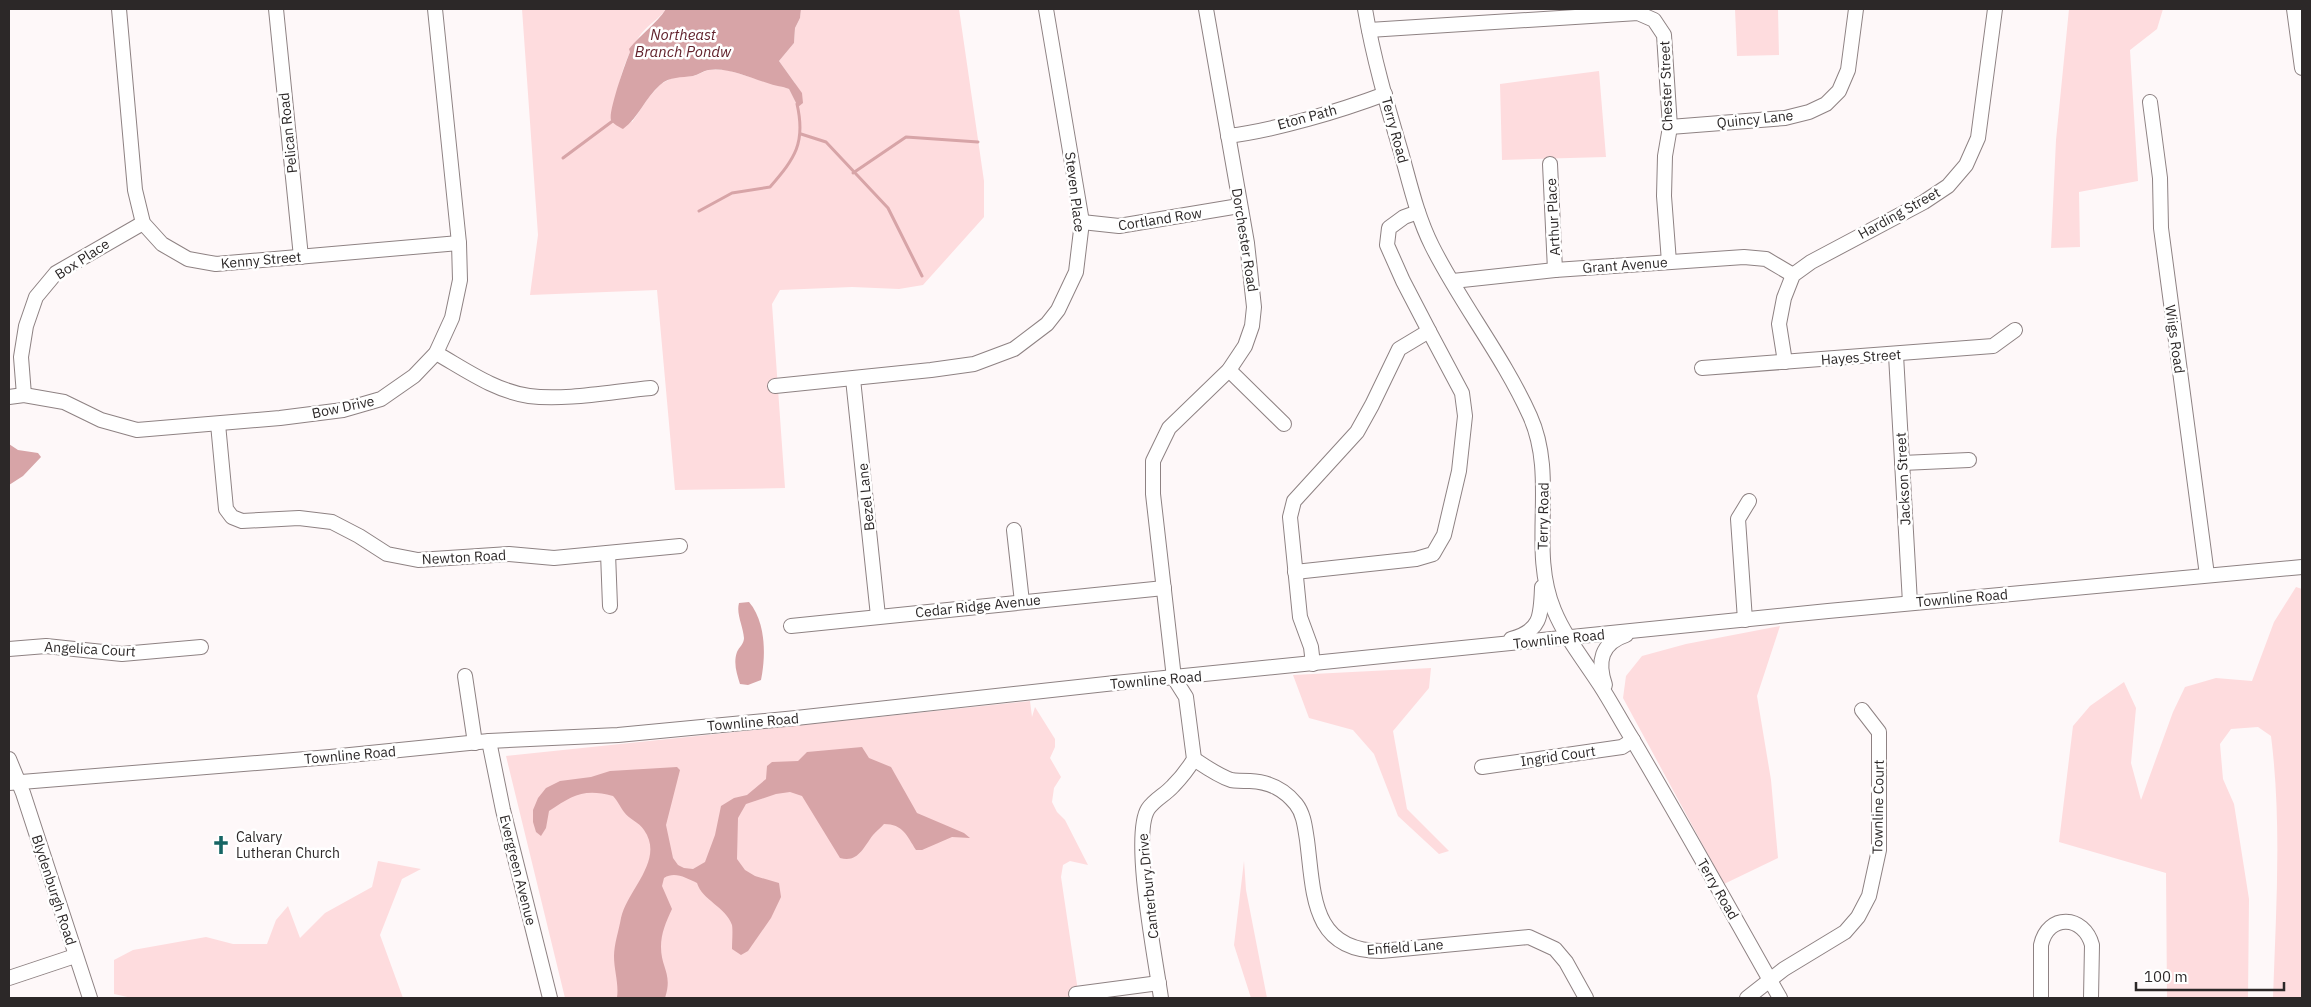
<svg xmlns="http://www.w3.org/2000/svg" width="2311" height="1007" viewBox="0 0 2311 1007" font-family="'IBM Plex Sans',sans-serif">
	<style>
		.green { fill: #fedcde }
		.water { fill: #d7a4a7 }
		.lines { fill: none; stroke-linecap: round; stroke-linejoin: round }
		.stream { stroke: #d7a4a7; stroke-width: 3 }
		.minor-casing { stroke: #8e8283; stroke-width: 16 }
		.minor { stroke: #fff; stroke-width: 14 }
		.labels { text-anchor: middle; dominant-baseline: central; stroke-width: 5; stroke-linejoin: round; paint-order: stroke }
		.street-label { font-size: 14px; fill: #2c2828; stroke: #fff }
		.poi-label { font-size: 14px; fill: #2c2828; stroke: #fff; text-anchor: start }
		.water-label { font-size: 15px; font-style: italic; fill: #62232d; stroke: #fff }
	</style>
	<rect width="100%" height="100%" fill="#fef8f9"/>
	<g class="green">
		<path d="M522 9H666C659 19 649 24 641 34 627 52 620 76 616 99L632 122 649 97 661 84 674 77 694 76 708 70H727L783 87 789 89 798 107 795 83 779 61 794 43 795 28 800 18 801 9H959L984 181V217L923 285 899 289 852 287 780 290 772 304 785 488 675 490 657 290 530 295 538 235Z"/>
		<polygon points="1735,9 1778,9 1779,55 1737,56"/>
		<polygon points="2069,9 2163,9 2157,29 2130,50 2138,181 2079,192 2080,247 2051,248 2056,140"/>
		<polygon points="1599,71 1606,157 1502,160 1500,84"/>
		<path d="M2296 587 2302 589V998H2273C2276 911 2282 823 2271 736L2258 727 2231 729 2220 744 2223 779 2234 804 2249 899 2248 998H2167L2166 873 2059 842 2073 726 2090 706 2124 682 2136 708 2131 763 2141 800 2173 712 2185 687 2216 678 2252 681 2274 622Z"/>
		<polygon points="1780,626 1757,696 1771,780 1778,858 1724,884 1623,698 1626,676 1642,656 1686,644"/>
		<polygon points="1431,668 1429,688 1393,731 1407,809 1449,851 1439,854 1398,816 1374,754 1353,730 1309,718 1293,675"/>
		<polygon points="1030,701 1032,717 1035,707 1055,739 1055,747 1050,758 1061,777 1054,788 1052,802 1057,812 1065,820 1088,865 1070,861 1063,865 1061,877 1079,998 565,998 506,756"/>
		<polygon points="378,861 421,869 402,879 380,935 403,998 132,998 114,994 114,960 133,950 206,937 233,944 267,944 276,920 288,906 300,938 325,913 372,887"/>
		<polygon points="1244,861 1246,890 1267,998 1251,998 1234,945"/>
	</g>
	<g class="water">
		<path d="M666 9H801L800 18 795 28 794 43 779 61 802 93 803 103 798 107 789 89 783 87C759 83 732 66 708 70 703 71 698 75 693 76 681 78 670 76 660 85 645 98 639 117 623 129 619 127 613 124 611 120 608 112 626 61 630 52L629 49C641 34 656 24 666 9Z"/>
		<polygon points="9,444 18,450 38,453 41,457 23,476 9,485"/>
		<path d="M749 602C766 622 766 656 761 680L748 685 740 684C737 674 733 663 737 652 739 647 744 644 744 638 743 626 736 614 739 603Z"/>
		<path d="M862 747 869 758 891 767 917 813 964 833 970 838 952 837 922 850H916C907 836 903 824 884 824 881 828 876 831 873 835 863 848 858 863 840 858L802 796 790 792 776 794 746 804 738 818 737 859 745 870 755 876 779 883 781 897 771 918 748 951 741 955 732 949C732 943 733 930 732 925 726 907 702 900 697 883 686 878 675 871 664 878L662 886 672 909C666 922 661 933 661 947 661 968 673 974 665 998H617C619 983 614 971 614 956 614 944 619 930 621 918 628 889 665 860 644 830 639 822 629 819 624 812 620 807 618 801 613 796 584 788 573 795 549 811L546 828 541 836 536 832 533 822V810L538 798 546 788 560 781 591 777 610 771 677 767 680 770 666 825 673 858 678 865 684 868 693 869 705 862 715 835 721 806 734 798 747 795 766 779 767 766 772 762 798 761 807 752Z"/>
	</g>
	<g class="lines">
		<g class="stream">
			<polyline points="801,134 826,142 888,208 922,276"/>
			<polyline points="563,158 614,120"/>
			<polyline points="853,173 906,137 978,142"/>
			<path d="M699 211 732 193 770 187C795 158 806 143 797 104"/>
		</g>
		<g class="minor-casing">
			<g id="minor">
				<polyline points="119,9 135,190 143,223 162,244 188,259 216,264 459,243"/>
				<polyline points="276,9 301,257"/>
				<path d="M1365 9C1373 57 1387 105 1401 152 1410 184 1417 216 1432 246 1461 304 1503 356 1530 416 1558 478 1528 548 1554 610 1565 637 1584 660 1600 685 1611 702 1620 719 1631 737 1682 823 1731 911 1780 998"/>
				<polyline points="2294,9 2302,68"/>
				<polyline points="1369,30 1638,13 1654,20 1664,35 1670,127 1665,156 1664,196 1669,262"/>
				<polyline points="2150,102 2160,178 2161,228 2207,575"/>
				<polyline points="1670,127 1785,118 1809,112 1826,104 1839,91 1848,70 1856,9"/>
				<path d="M1228 136C1276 130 1340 111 1385 94"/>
				<polyline points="1550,164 1555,270"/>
				<polyline points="1082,222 1119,226 1239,206"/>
				<polyline points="1453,281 1555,270 1744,257 1766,259 1793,275"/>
				<path d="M436 353C466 370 495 391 529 396 565 401 615 391 651 388"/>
				<polyline points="1896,355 1910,603"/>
				<polyline points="1785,362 1779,324 1784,298 1793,275 1811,262 1924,202 1948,186 1966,165 1978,138 1995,9"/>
				<polyline points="1702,368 1993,346 2015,330"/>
				<polyline points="1229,370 1284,424"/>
				<polyline points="853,379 878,616"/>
				<polyline points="775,386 931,370 974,364 1014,349 1047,324 1058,310 1076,272 1082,222 1046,9"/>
				<polyline points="24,395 21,357 26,326 36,297 56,273 143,223"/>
				<polyline points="9,397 24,395 64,402 101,420 137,430 280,418 343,410 381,399 414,376 436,353 452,318 460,280 459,243 435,9"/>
				<polyline points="218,424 226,509 232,517 242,521 299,518 332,522 359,536 387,554 418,560 509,554 554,558 680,546"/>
				<polyline points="1902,463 1969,460"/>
				<polyline points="1014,530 1022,602"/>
				<polyline points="608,553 610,606"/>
				<polyline points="1295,572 1416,559 1433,554 1444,535 1459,471 1465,416 1462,393 1429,331"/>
				<polyline points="1745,620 1738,519 1749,501"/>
				<polyline points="791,626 1164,588"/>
				<path d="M1511 639C1541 631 1541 616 1542 587"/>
				<polyline points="9,649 46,646 122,654 201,647"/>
				<polyline points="1313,664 1311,647 1300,617 1290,517 1294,501 1357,432 1372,405 1399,349 1429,331 1403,281 1387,245 1389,228 1404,217 1418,212"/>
				<polyline points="465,676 475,743"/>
				<path d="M1605 685C1597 662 1601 643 1626 635"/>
				<polyline points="489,741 503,810 550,998"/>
				<polyline points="9,759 23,793 90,998"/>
				<path d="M1194 759C1206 767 1217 775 1231 780 1237 781 1244 781 1250 781 1270 782 1284 789 1296 804 1304 814 1305 828 1307 840 1314 894 1311 951 1381 951L1529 937 1555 949 1566 962 1586 998"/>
				<polyline points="1482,767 1622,747 1633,740"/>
				<polyline points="9,783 330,757 489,741 618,735 796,718 1115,683 1828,611 2302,567"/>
				<polyline points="9,978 75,956"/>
				<polyline points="1076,994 1159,983"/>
				<path d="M1161 998C1156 962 1131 836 1148 809 1155 799 1165 795 1173 786 1181 778 1188 769 1194 759L1186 697 1174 678 1153 494V461L1169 428 1229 370 1245 346 1252 326 1254 307 1247 243 1206 9"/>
				<polyline points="1747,998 1784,969 1845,932 1858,917 1869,896 1879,850 1879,732 1862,710"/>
				<path d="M2041 998V945C2048 913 2084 915 2092 945L2091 998"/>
			</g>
		</g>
		<use href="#minor" class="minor"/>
	</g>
	<defs>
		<g id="church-bare" transform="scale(1.5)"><path d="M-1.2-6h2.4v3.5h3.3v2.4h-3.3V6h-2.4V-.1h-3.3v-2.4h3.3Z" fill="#166564" stroke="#fff" stroke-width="2.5" paint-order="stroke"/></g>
	</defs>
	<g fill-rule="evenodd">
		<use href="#church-bare" x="221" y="845"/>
	</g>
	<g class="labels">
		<g class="street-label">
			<text transform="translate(1666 86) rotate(-92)">Chester Street</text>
			<text transform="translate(1307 117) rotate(-15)">Eton Path</text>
			<text transform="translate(1755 119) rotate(-6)">Quincy Lane</text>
			<text transform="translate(1395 130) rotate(75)">Terry Road</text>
			<text transform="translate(288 133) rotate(-96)">Pelican Road</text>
			<text transform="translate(1075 192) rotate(83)">Steven Place</text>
			<text transform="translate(1899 213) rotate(-29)">Harding Street</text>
			<text transform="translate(1553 217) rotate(-93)">Arthur Place</text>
			<text transform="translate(1160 219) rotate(-9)">Cortland Row</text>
			<text transform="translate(1245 240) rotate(81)">Dorchester Road</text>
			<text transform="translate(82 259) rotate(-33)">Box Place</text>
			<text transform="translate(261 260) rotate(-5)">Kenny Street</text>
			<text transform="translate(1625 265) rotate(-4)">Grant Avenue</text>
			<text transform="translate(2175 339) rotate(82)">Wiigs Road</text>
			<text transform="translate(1861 357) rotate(-4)">Hayes Street</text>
			<text transform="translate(343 407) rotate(-12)">Bow Drive</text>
			<text transform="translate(1903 479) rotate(-93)">Jackson Street</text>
			<text transform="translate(866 497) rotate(-96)">Bezel Lane</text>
			<text transform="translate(1543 516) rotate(-89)">Terry Road</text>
			<text transform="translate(464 557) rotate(-3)">Newton Road</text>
			<text transform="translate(1962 598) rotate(-5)">Townline Road</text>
			<text transform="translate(978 606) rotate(-6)">Cedar Ridge Avenue</text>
			<text transform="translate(1559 639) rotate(-6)">Townline Road</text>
			<text transform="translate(90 649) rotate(3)">Angelica Court</text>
			<text transform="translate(1156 680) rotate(-5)">Townline Road</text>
			<text transform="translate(753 722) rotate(-5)">Townline Road</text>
			<text transform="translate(350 755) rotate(-5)">Townline Road</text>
			<text transform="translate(1558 756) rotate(-8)">Ingrid Court</text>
			<text transform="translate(1878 807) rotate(-89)">Townline Court</text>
			<text transform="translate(518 870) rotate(76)">Evergreen Avenue</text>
			<text transform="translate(1148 886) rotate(-96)">Canterbury Drive</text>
			<text transform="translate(1718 889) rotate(60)">Terry Road</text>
			<text transform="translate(54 890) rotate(72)">Blydenburgh Road</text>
			<text transform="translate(1405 947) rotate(-4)">Enfield Lane</text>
		</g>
		<g class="poi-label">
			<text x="236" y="837">Calvary<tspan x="236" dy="16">Lutheran Church</tspan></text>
		</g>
		<g class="water-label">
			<text x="683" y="34">Northeast<tspan x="683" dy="17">Branch Pondw</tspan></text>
		</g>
	</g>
	<rect width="2311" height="1007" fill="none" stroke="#2c2828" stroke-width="20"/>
	<path d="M2136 982v8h148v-8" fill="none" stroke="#2c2828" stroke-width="2.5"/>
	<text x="2144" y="982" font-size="15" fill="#2c2828" stroke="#ffffff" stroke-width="4" paint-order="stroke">100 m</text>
</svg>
